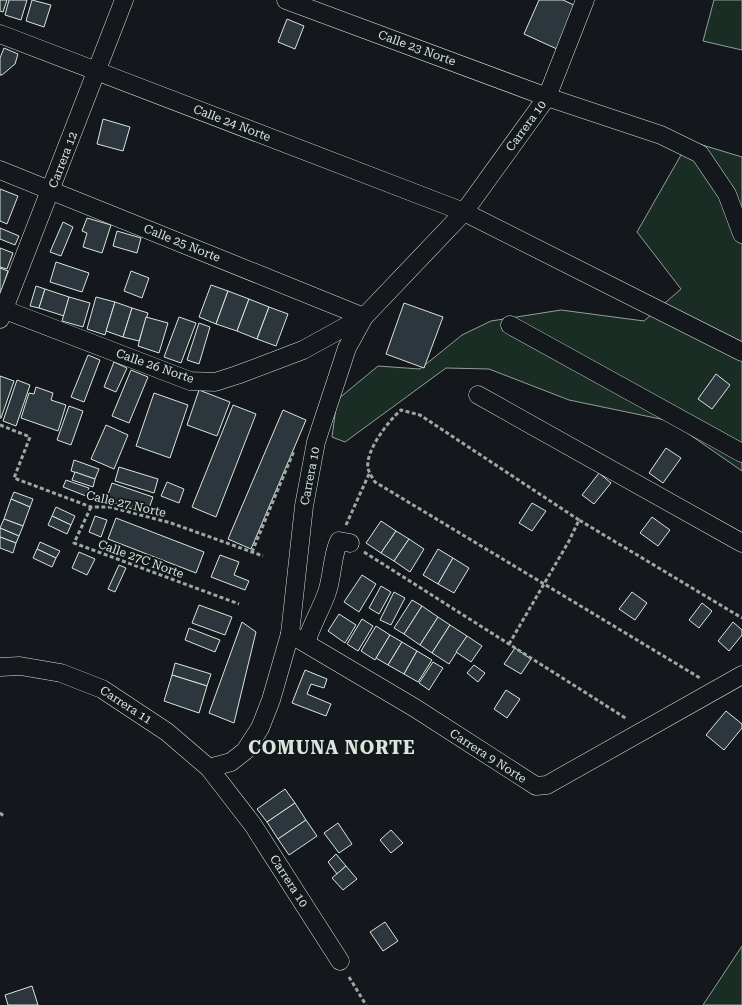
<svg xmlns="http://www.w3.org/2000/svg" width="742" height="1005" viewBox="0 0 742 1005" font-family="'Roboto Serif',serif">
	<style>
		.green { fill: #1a2d24; stroke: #939e99 }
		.building { fill: #2c363c; stroke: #d8e6dc }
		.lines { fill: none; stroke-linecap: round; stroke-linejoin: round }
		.street-casing { stroke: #d8e6dc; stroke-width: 19 }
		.path { stroke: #9da8a2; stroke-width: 3; stroke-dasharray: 4 2.5; stroke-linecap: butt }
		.street { stroke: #14181c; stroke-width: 18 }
		.labels { text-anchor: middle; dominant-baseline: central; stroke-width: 4; stroke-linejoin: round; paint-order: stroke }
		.street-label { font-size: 12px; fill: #d8e6dc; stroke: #14181c }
		.district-label { font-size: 18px; font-weight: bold; letter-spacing: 1px; fill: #d8e6dc; stroke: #14181c }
	</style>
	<rect width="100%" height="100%" fill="#14181c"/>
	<g class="green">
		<polygon points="714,0 742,0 742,50 703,41"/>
		<polygon points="689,141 742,157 742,471 670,421 569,400 489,369 446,368 345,442 332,437 337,400 378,366 420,369 462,335 491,321 561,310 644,321 681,289 637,232"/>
		<polygon points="742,946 742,1005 703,1005"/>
	</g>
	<g class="building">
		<polygon points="0,0 7,0 3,12 0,11"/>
		<polygon points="9,0 27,0 21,20 5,15"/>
		<polygon points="32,0 51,5 44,27 26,21"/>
		<polygon points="539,0 563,0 576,6 557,49 524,34"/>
		<polygon points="287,19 304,26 295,49 278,42"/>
		<polygon points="4,48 18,54 15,64 2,75 0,75 0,58"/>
		<polygon points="103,119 130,127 123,151 97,144"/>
		<polygon points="0,189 18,196 7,224 0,221"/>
		<polygon points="87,218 111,225 102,253 83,247 87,233 82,231"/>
		<polygon points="63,222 73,227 61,256 50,252"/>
		<polygon points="0,228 19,236 15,245 0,239"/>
		<polygon points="117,231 141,238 137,253 113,246"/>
		<polygon points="0,248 13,253 7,269 0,267"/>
		<polygon points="56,262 89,273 82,292 50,282"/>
		<polygon points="0,268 8,271 0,294"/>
		<polygon points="131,271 149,278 142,298 124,291"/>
		<polygon points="211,285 228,291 216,324 199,317"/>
		<polygon points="36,286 45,289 39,308 30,306"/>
		<polygon points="45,289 69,297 64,316 39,308"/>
		<polygon points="228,291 249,299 237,331 216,324"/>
		<polygon points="69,297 90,303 83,327 62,321"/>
		<polygon points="96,297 115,302 105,335 87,329"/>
		<polygon points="249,299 269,307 257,339 237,331"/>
		<polygon points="115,302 132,308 123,337 106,331"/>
		<polygon points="404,303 443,317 424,368 386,354"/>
		<polygon points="269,307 288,314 276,346 257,339"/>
		<polygon points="132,308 148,313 139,341 123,337"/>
		<polygon points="146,317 168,323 159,353 138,346"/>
		<polygon points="179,317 196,323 181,363 164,357"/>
		<polygon points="199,323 210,327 199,364 187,360"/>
		<polygon points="88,355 100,360 84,402 71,397"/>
		<polygon points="114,362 127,368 116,392 104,387"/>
		<polygon points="131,370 148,377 129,423 112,416"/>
		<polygon points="716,374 730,385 712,409 698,399"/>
		<polygon points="0,376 14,381 1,418 0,418"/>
		<polygon points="17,380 30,385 16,426 3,421"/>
		<polygon points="36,387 53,393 51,400 66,405 58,431 21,418 29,393 34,394"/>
		<polygon points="199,390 230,402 217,436 187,425"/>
		<polygon points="154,393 188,405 170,458 136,446"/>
		<polygon points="233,405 256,414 216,517 192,507"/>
		<polygon points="69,406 83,411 71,445 57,440"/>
		<polygon points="283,410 306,420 251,549 228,539"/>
		<polygon points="106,425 128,435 114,469 91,459"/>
		<polygon points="666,448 681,458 663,483 649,473"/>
		<polygon points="74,460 99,469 95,479 71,471"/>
		<polygon points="119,467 158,479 154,493 115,481"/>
		<polygon points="75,472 95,479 93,487 72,480"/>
		<polygon points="599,473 611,483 594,504 582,495"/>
		<polygon points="66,480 89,488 86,496 63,487"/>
		<polygon points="167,482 184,489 179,503 161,496"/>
		<polygon points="112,483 153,497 147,514 106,500"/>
		<polygon points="14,492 33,499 30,507 11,499"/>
		<polygon points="11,499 30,507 23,526 4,519"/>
		<polygon points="532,503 546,511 532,531 519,523"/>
		<polygon points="56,507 75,516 71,525 52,516"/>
		<polygon points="52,516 71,525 67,534 48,525"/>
		<polygon points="95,516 107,520 101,537 89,532"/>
		<polygon points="652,517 670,530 658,546 640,533"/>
		<polygon points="116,518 204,552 196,573 108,539"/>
		<polygon points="4,519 23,526 19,536 0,528"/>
		<polygon points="381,521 396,531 381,553 366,543"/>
		<polygon points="0,528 19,536 16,543 0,537"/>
		<polygon points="396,531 409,539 394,561 381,553"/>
		<polygon points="0,537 16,543 13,553 0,548"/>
		<polygon points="409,539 424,549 410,572 394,561"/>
		<polygon points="40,542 60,551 56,558 37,549"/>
		<polygon points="37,549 56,558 52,567 33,558"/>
		<polygon points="438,549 453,558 438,584 423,575"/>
		<polygon points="79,552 95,559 87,575 72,568"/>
		<polygon points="220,555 239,562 234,575 249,581 245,590 211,577"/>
		<polygon points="453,558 469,568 454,593 438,584"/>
		<polygon points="119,565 126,568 115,592 108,589"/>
		<polygon points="362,575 376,584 359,612 344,602"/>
		<polygon points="381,586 391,592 379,614 369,608"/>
		<polygon points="394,592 405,598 391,625 380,620"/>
		<polygon points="632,592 647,603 635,620 619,609"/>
		<polygon points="412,600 422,606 404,634 394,628"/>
		<polygon points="702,603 712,611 699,628 689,620"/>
		<polygon points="199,605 232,617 225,635 192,623"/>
		<polygon points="422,606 438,617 420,645 404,634"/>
		<polygon points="339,614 356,625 345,643 328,631"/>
		<polygon points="438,617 450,625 432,653 420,645"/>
		<polygon points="362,619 373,626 358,651 347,644"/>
		<polygon points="242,622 256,632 234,723 209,713"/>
		<polygon points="733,622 742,630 742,635 729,651 718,641"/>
		<polygon points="450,625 467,636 449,664 432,653"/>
		<polygon points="376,626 390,635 375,660 361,651"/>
		<polygon points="189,628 220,640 215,652 185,640"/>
		<polygon points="390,635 402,642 388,665 376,658"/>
		<polygon points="467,636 482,646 471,662 456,652"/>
		<polygon points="402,642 417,651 404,674 388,665"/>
		<polygon points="515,648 531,659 521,674 504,664"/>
		<polygon points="417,651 432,660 418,682 404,674"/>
		<polygon points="433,662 443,668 429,690 419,683"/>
		<polygon points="175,663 211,674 207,686 172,675"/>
		<polygon points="474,665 485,673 478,682 467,673"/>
		<polygon points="305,670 327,679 324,688 311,684 307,694 331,704 326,716 292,703"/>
		<polygon points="172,675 207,686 199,713 164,701"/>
		<polygon points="506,690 520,699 507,718 494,709"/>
		<polygon points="726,711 742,724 742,728 724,750 706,735"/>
		<polygon points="285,789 295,803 267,822 257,809"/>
		<polygon points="295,803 306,820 278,839 267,822"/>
		<polygon points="306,820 317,836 289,855 278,839"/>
		<polygon points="338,823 352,844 339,853 324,833"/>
		<polygon points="391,830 403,843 391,853 380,840"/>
		<polygon points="336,854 346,866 337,874 328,862"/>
		<polygon points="346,866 357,879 343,890 332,878"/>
		<polygon points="385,922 398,941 383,951 370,932"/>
		<polygon points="32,986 38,1005 8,1005 5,995"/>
	</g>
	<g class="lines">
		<g class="street-casing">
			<g id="street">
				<polyline points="286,0 547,97 661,135 700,154 727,194 742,234"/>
				<polyline points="0,34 464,212 742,352"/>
				<polyline points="0,170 364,317"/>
				<polyline points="0,308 190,381 215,382 237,375 303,350 361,318"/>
				<polyline points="0,319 124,0"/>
				<polyline points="510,325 742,453"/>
				<polyline points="478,395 742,543"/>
				<polyline points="290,634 415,708 536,786 547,785 742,675"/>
				<path d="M306 643C311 626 320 611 326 595 333 578 331 558 339 541L350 543"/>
				<polyline points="0,667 20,666 61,673 102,689 167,732 209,768 253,825 340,961"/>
				<polyline points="209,768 231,762 245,751 260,728 271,700 290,634 304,506 316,442 347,348 364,317 464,212 547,97 585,0"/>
			</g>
		</g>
		<g class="path">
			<polyline points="0,425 30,437 14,478 91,507 110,507 171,523 263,556"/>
			<polyline points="91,507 74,543 239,604"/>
			<path d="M579 520 420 415 401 410C389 420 365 451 368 468 369 473 372 477 375 482L700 678"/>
			<polyline points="346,525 369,474"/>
			<polyline points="252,552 294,451"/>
			<polyline points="364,552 627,719"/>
			<polyline points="509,644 569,541 579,520 742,618"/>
			<polyline points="0,813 5,817"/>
			<polyline points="349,977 366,1005"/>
		</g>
		<use href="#street" class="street"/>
	</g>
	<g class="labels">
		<g class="street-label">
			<text transform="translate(417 48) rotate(20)">Calle 23 Norte</text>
			<text transform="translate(232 123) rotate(21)">Calle 24 Norte</text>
			<text transform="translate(526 126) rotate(-54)">Carrera 10</text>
			<text transform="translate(63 160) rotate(-69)">Carrera 12</text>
			<text transform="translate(182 243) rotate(22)">Calle 25 Norte</text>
			<text transform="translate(155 366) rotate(19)">Calle 26 Norte</text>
			<text transform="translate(310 476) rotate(-79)">Carrera 10</text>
			<text transform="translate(126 504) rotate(13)">Calle 27 Norte</text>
			<text transform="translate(141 559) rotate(20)">Calle 27C Norte</text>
			<text transform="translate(126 705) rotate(33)">Carrera 11</text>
			<text transform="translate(488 756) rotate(33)">Carrera 9 Norte</text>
			<text transform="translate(289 881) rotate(57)">Carrera 10</text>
		</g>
		<g class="district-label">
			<text x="332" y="747">COMUNA NORTE</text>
		</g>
	</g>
</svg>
